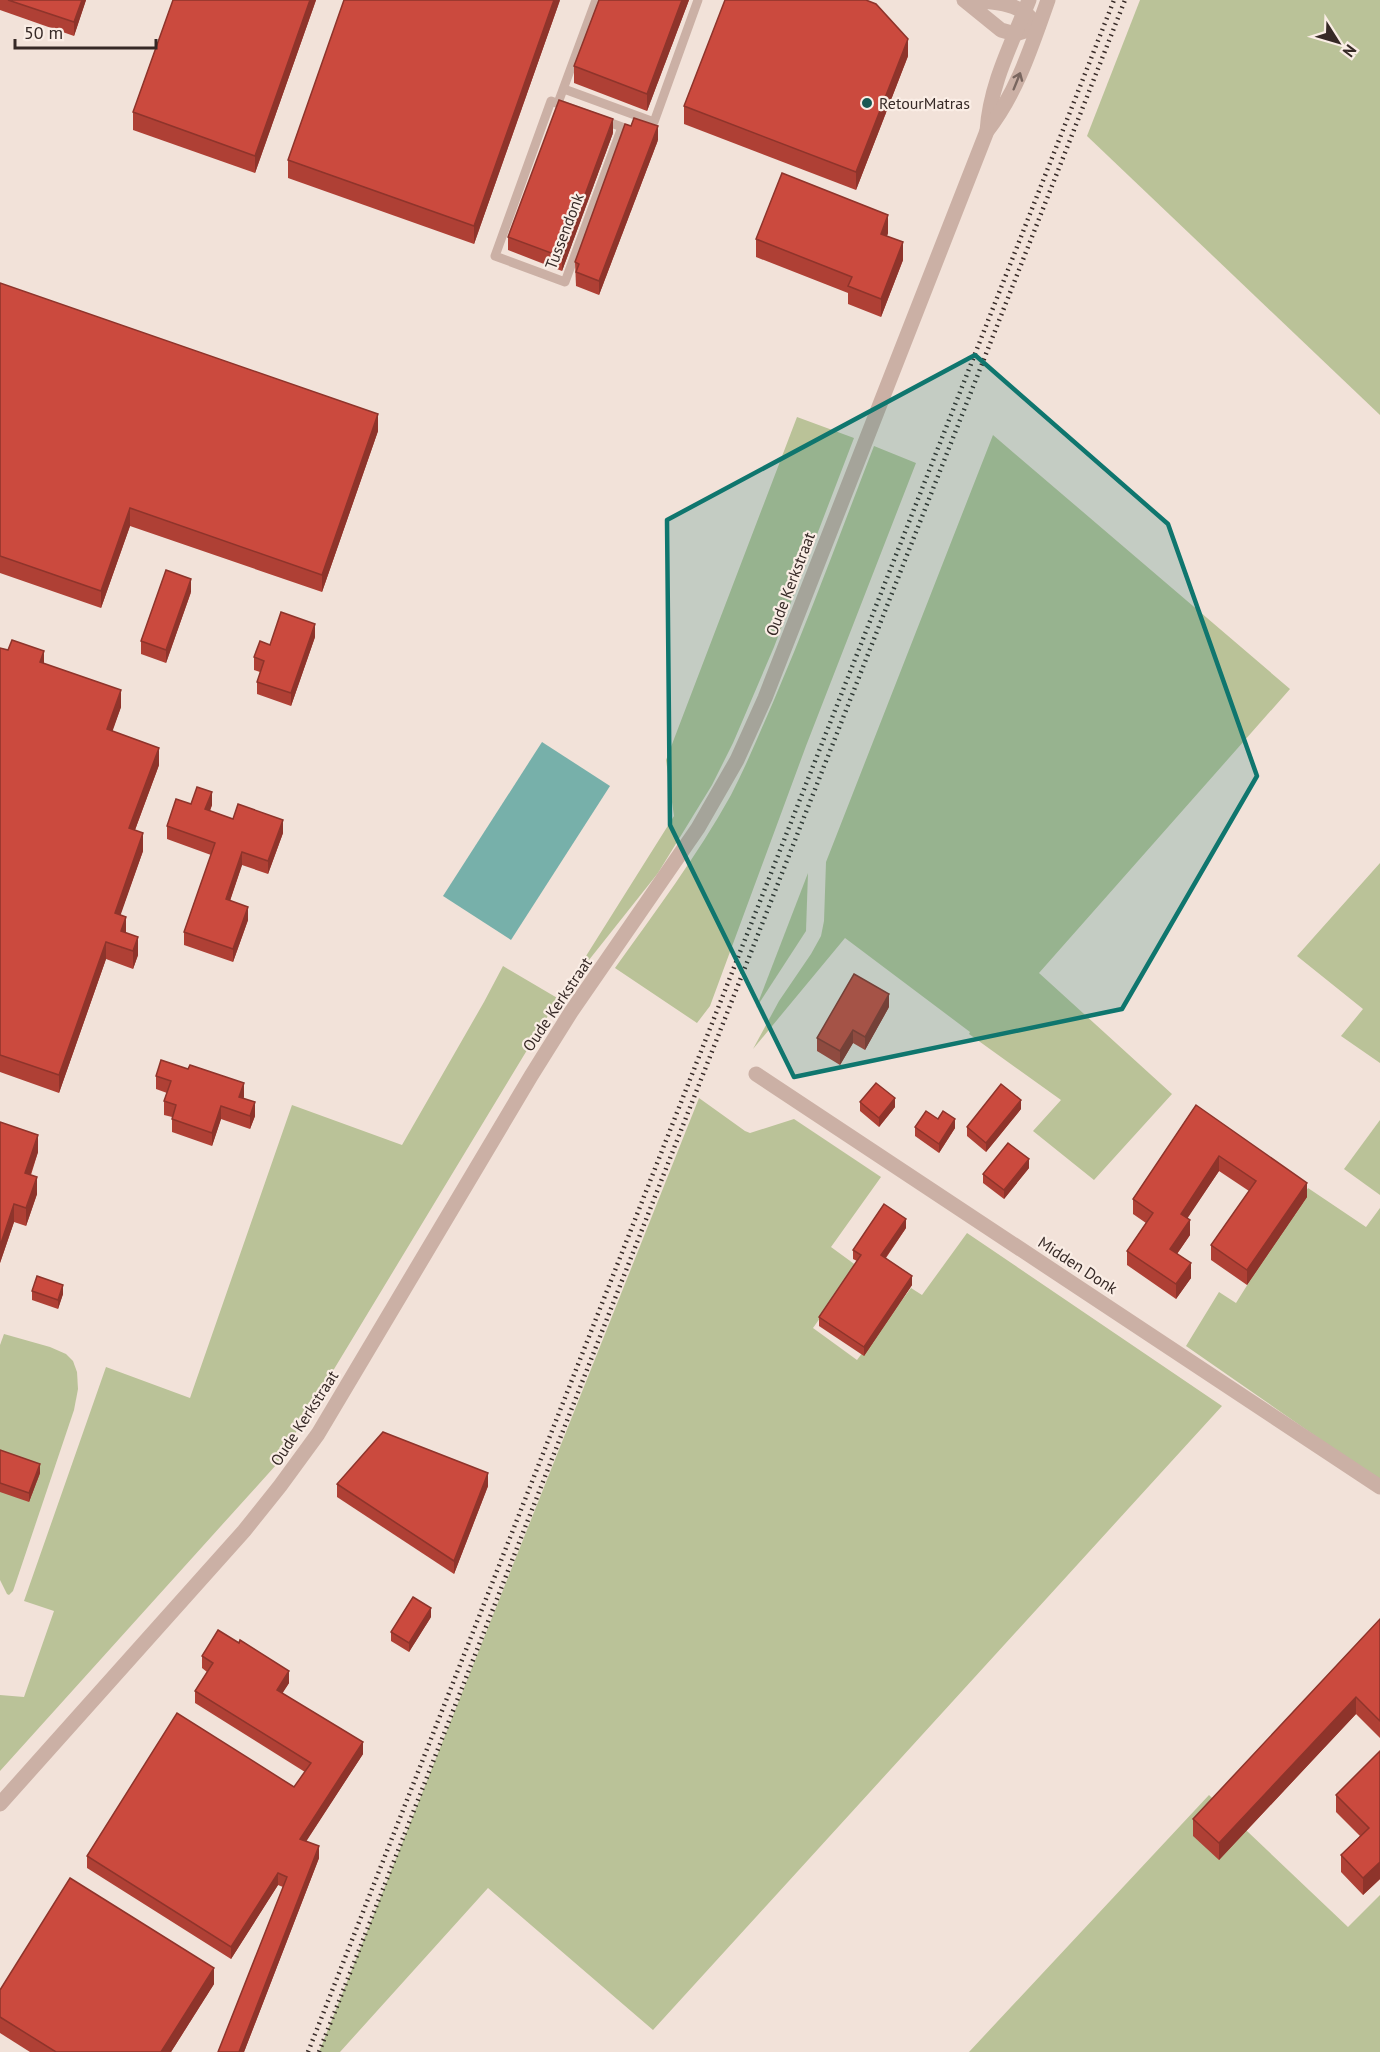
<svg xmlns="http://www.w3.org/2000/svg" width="1380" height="2052" viewBox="0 0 1380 2052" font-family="'PT Sans',sans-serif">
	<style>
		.green { fill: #bac298 }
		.water { fill: #77b0aa }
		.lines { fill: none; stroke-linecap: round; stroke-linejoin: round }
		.lane { stroke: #cbb0a5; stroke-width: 9 }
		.street { stroke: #cbb0a5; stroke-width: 15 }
		.rail { stroke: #362926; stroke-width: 4.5; stroke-dasharray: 1.5 4.5; stroke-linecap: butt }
		.wall { fill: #af4035 }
		.shaded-wall { fill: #8e342b }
		.building { fill: #cb4a3e; stroke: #8e342b; stroke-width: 1.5 }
		.oneway { stroke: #79665f }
		.marked { fill: #0f766e; fill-opacity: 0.2; stroke: #0f766e; stroke-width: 4.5; stroke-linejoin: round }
		.poi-dot { fill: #1a5953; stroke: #faede5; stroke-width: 2 }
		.labels { text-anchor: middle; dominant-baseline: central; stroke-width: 4.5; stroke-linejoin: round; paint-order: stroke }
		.poi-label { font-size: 16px; fill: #362926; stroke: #faede5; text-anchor: start }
		.street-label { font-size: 16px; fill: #362926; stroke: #faede5 }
	</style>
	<rect width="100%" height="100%" fill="#f2e2d9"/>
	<g class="green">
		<polygon points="1140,0 1380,0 1380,415 1087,136"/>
		<polygon points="797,417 854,438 774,647 733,743 712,785 658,873 558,999 276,1465 0,1771 0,1695 24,1697 54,1611 24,1601 106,1367 190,1398 292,1105 402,1145 484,1002 503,966 559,999 674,816 666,760"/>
		<polygon points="993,435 1290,689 1039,973 1172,1094 1094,1180 1033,1131 1061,1100 969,1034 970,1032 845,938 753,1049 779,1001 811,954 821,936 824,921 826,862"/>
		<path d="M874 446 916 463 806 746 710 1006 697 1023 615 968C655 912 697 856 731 795 747 764 760 732 774 700 810 616 841 531 874 446Z"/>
		<polygon points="1380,863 1380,1063 1341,1036 1363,1009 1297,956"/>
		<polygon points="808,873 806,931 756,1008"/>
		<polygon points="699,1098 745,1131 750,1133 794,1119 881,1177 831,1247 857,1266 813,1328 857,1360 911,1288 922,1295 967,1233 1222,1406 653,2030 488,1888 340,2052 319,2052"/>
		<polygon points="1380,1120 1380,1195 1344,1169"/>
		<polygon points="1308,1188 1366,1227 1380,1208 1380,1481 1186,1346 1219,1292 1236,1303"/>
		<polygon points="4,1334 50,1347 66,1354 73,1361 77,1372 78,1389 74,1410 13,1591 9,1595 7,1594 0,1580 0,1345"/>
		<polygon points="1209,1795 1348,1927 1380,1895 1380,2052 969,2052"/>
	</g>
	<polygon class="water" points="542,742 610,786 511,940 443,896"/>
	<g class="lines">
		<g class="lane">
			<polyline points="564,89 654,122 698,0"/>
			<polygon points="551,101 622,127 565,282 495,256"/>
			<polyline points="558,103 596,0"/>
		</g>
		<g class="street">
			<path d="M964 0 1001 30 1015 34 1038 27C1034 23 1030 16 1025 13 1010 2 989 2 971 0"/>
			<path d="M987 131C990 84 1012 43 1029 0"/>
			<polyline points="756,1074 1380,1487"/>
			<path d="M0 1804 244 1531 280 1486 318 1434 531 1076 571 1012 698 828 737 760 765 698 987 131C1017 93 1032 45 1048 0"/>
		</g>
		<g class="rail">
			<polyline points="308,2052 1114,0"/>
			<polyline points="319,2052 1125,0"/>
		</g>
	</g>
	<g class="wall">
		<polygon points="0,0 86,0 74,36 0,10"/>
		<polygon points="173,0 316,0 255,173 133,130 133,112"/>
		<polygon points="560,0 474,244 288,178 288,160"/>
		<polygon points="599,0 689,0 647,111 574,83 574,66"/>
		<polygon points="908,56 856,190 684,124 684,106"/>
		<polygon points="613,133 562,271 508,250 508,237"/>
		<polygon points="658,140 599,295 576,286 575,262"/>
		<polygon points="888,233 887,236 903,260 881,317 848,304 848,293 756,257 756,239"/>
		<polygon points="0,283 378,431 322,592 130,526 101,608 0,573"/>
		<polygon points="191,592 166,663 141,654 141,641"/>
		<polygon points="315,637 291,706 257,694 257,682 260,672 254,670 254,657 270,645"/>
		<polygon points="0,648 44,663 121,707 112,731 159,765 135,830 143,851 120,915 126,933 138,955 133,969 106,959 59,1093 0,1072"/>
		<polygon points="191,804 212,805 210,811 233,819 283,833 268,874 242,865 230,901 248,920 233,962 184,945 184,932 211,855 167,839 167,826"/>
		<polygon points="889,1007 865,1050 853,1043 840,1065 817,1051 817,1038"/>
		<polygon points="156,1076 244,1097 243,1098 255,1116 250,1129 221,1119 212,1146 172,1132 172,1117 164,1115 164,1101 167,1093 156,1089"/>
		<polygon points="860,1102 895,1107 879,1127 860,1111"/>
		<polygon points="1196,1105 1307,1197 1247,1285 1211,1260 1211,1245 1249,1191 1219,1171 1187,1218 1190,1235 1177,1254 1191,1278 1176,1299 1127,1265 1127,1251 1146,1223 1133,1214 1133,1199"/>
		<polygon points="1021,1109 986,1152 967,1136 967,1127"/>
		<polygon points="938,1119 955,1128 939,1153 915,1136 915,1127"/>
		<polygon points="0,1122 38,1152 31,1175 37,1194 26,1226 14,1222 0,1263"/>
		<polygon points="1029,1168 1004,1199 983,1183 983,1174"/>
		<polygon points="906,1228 886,1258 912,1285 864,1356 819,1326 819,1317 857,1261 853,1259 853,1250"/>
		<polygon points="32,1291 63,1294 58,1309 32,1300"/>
		<polygon points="0,1450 40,1473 29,1502 0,1492"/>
		<polygon points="337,1484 488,1486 454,1574 337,1497"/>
		<polygon points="431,1617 409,1652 391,1641 391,1632"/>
		<polygon points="1380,1619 1380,1738 1356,1714 1219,1860 1193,1836 1193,1819"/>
		<polygon points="202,1656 289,1683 282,1693 363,1754 306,1841 319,1858 244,2052 218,2052 283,1887 278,1885 231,1959 87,1868 87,1856 294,1787 305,1772 195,1703 195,1691 207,1672 202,1668"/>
		<polygon points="1380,1751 1380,1879 1363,1895 1341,1872 1341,1855 1360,1836 1336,1812 1336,1795"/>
		<polygon points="214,1984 171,2052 30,2052 0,2033 0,1990"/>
	</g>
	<g class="shaded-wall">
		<polygon points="82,0 86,0 74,36 74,22"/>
		<polygon points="310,0 316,0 255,173 255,156"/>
		<polygon points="554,0 560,0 474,244 474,226"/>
		<polygon points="682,0 689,0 647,111 647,94"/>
		<polygon points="908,39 908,56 856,190 856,172"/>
		<polygon points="613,119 613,133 562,271 562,257"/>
		<polygon points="658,126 658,140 599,295 599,281"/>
		<polygon points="888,215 888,233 881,251 881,234"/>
		<polygon points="903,242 903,260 881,317 881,299"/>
		<polygon points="378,414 378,431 322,592 322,575"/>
		<polygon points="130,508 130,526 101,608 101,591"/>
		<polygon points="191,579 191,592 166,663 166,650"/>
		<polygon points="315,624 315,637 291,706 291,693"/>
		<polygon points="44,651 44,669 40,662"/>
		<polygon points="121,690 121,707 107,747 107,729"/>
		<polygon points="159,748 159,765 129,846 129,828"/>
		<polygon points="212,792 212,805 205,822 205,809"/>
		<polygon points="283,820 283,833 268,874 268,861"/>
		<polygon points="143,833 143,851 115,931 115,913"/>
		<polygon points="242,852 242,865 226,912 226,899"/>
		<polygon points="248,907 248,920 233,962 233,949"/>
		<polygon points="126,917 126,934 121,949 121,931"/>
		<polygon points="138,937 138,955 133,969 133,951"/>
		<polygon points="106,942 106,959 59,1093 59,1075"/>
		<polygon points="889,994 889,1007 865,1050 865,1037"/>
		<polygon points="853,1030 853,1043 840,1065 840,1051"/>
		<polygon points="244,1083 244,1097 239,1110 239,1097"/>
		<polygon points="895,1098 895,1107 879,1127 879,1118"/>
		<polygon points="1021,1100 1021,1109 986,1152 986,1143"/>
		<polygon points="255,1102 255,1116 250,1129 250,1116"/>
		<polygon points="221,1106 221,1119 212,1146 212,1133"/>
		<polygon points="955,1119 955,1128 939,1153 939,1144"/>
		<polygon points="38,1135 38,1152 25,1190 25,1173"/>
		<polygon points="1219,1156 1219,1171 1181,1228 1181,1214"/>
		<polygon points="1029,1159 1029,1168 1004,1199 1004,1190"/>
		<polygon points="37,1177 37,1194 26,1226 26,1208"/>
		<polygon points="1307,1183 1307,1197 1247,1285 1247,1270"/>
		<polygon points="14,1204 14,1222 0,1263 0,1246"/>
		<polygon points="906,1219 906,1228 881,1264 881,1255"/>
		<polygon points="1190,1220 1190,1235 1170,1264 1170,1249"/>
		<polygon points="1191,1263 1191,1278 1176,1299 1176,1284"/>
		<polygon points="912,1276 912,1285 864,1356 864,1347"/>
		<polygon points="63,1285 63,1294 58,1309 58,1300"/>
		<polygon points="40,1464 40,1473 29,1502 29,1493"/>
		<polygon points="488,1473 488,1486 454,1574 454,1561"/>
		<polygon points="431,1608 431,1617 409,1652 409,1643"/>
		<polygon points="289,1671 289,1683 277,1702 277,1690"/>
		<polygon points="1356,1697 1356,1714 1219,1860 1219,1843"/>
		<polygon points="363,1742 363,1754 300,1851 300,1839"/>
		<polygon points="319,1846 319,1858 244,2052 239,2052"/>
		<polygon points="1380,1862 1380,1879 1363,1895 1363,1878"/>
		<polygon points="278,1873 278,1885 231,1959 231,1947"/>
		<polygon points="214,1968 214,1984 171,2052 161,2052"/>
	</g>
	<g class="building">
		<polygon points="8,0 82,0 74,22"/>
		<polygon points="173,0 310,0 255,156 133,112"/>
		<polygon points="344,0 554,0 474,226 288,160"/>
		<polygon points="599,0 682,0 647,94 574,66"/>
		<polygon points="725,0 866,0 876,4 908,39 856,172 684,106"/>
		<polygon points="559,100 613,119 562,257 508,237"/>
		<polygon points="634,118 658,126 599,281 576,272 579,264 575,262 625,124 631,126"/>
		<polygon points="782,173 888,215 881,234 903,242 881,299 848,286 852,277 756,239"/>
		<polygon points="0,283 378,414 322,575 130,508 101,591 0,556"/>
		<polygon points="166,570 191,579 166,650 141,641"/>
		<polygon points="281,612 315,624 291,693 257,682 264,661 254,657 260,641 270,645"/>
		<polygon points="12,640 44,651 40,662 121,690 107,729 159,748 129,828 143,833 115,913 126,917 121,931 138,937 133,951 106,942 59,1075 0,1055 0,648 8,650"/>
		<polygon points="197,787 212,792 205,809 233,819 238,804 283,820 268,861 242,852 226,899 248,907 233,949 184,932 215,843 167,826 176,799 191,804"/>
		<polygon points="854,974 889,994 865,1037 853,1030 840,1051 817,1038"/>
		<polygon points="161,1060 188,1069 190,1065 244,1083 239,1097 255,1102 250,1116 221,1106 212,1133 172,1119 176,1105 164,1101 171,1081 156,1076"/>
		<polygon points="876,1083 895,1098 879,1118 860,1102"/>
		<polygon points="1001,1084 1021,1100 986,1143 967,1127"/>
		<polygon points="1196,1105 1307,1183 1247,1270 1211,1245 1256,1181 1219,1156 1181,1214 1190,1220 1170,1249 1191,1263 1176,1284 1127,1251 1153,1213 1133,1199"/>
		<polygon points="926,1111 938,1119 943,1111 955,1119 939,1144 915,1127"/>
		<polygon points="0,1122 38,1135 25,1173 37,1177 26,1208 14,1204 0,1246"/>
		<polygon points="1008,1143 1029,1159 1004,1190 983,1174"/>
		<polygon points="884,1204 906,1219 881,1255 912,1276 864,1347 819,1317 861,1255 853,1250"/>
		<polygon points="37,1276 63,1285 58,1300 32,1291"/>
		<polygon points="383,1432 488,1473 454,1561 337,1484"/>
		<polygon points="0,1450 40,1464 29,1493 0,1483"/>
		<polygon points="413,1597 431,1608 409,1643 391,1632"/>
		<polygon points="1380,1619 1380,1721 1356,1697 1219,1843 1193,1819"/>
		<polygon points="218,1630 239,1643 240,1640 289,1671 277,1690 363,1742 300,1839 319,1846 239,2052 218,2052 287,1877 278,1873 231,1947 87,1856 177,1713 294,1787 311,1763 195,1691 213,1663 202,1656"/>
		<polygon points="1380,1751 1380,1862 1363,1878 1341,1855 1369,1828 1336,1795"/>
		<polygon points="70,1878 214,1968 161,2052 56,2052 0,2017 0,1990"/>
	</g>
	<defs><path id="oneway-shaft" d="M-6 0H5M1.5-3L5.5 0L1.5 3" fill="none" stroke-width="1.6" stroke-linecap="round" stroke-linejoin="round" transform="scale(1.5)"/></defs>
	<use class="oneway" href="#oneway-shaft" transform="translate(1017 81) rotate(-68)"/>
	<path class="marked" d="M975 355 1168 524 1257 776 1122 1009 794 1077 670 825 667 520Z"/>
	<circle class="poi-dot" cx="867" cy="103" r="6"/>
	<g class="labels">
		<g class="poi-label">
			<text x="879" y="103">RetourMatras</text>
		</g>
		<g class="street-label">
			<text transform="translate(564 231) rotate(-69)">Tussendonk</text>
			<text transform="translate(790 584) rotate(-69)">Oude Kerkstraat</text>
			<text transform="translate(557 1004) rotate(-56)">Oude Kerkstraat</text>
			<text transform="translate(1078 1265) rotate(33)">Midden Donk</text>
			<text transform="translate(304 1418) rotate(-57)">Oude Kerkstraat</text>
		</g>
	</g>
	<g transform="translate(1338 42) rotate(127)" stroke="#faede5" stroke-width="4.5" paint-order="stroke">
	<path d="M0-4.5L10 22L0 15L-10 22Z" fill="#362926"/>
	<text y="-9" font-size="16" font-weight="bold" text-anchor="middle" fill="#362926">N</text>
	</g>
	<path d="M15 39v9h141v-9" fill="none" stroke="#362926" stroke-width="3"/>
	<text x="24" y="39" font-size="18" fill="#362926" stroke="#faede5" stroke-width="4.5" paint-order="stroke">50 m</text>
</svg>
